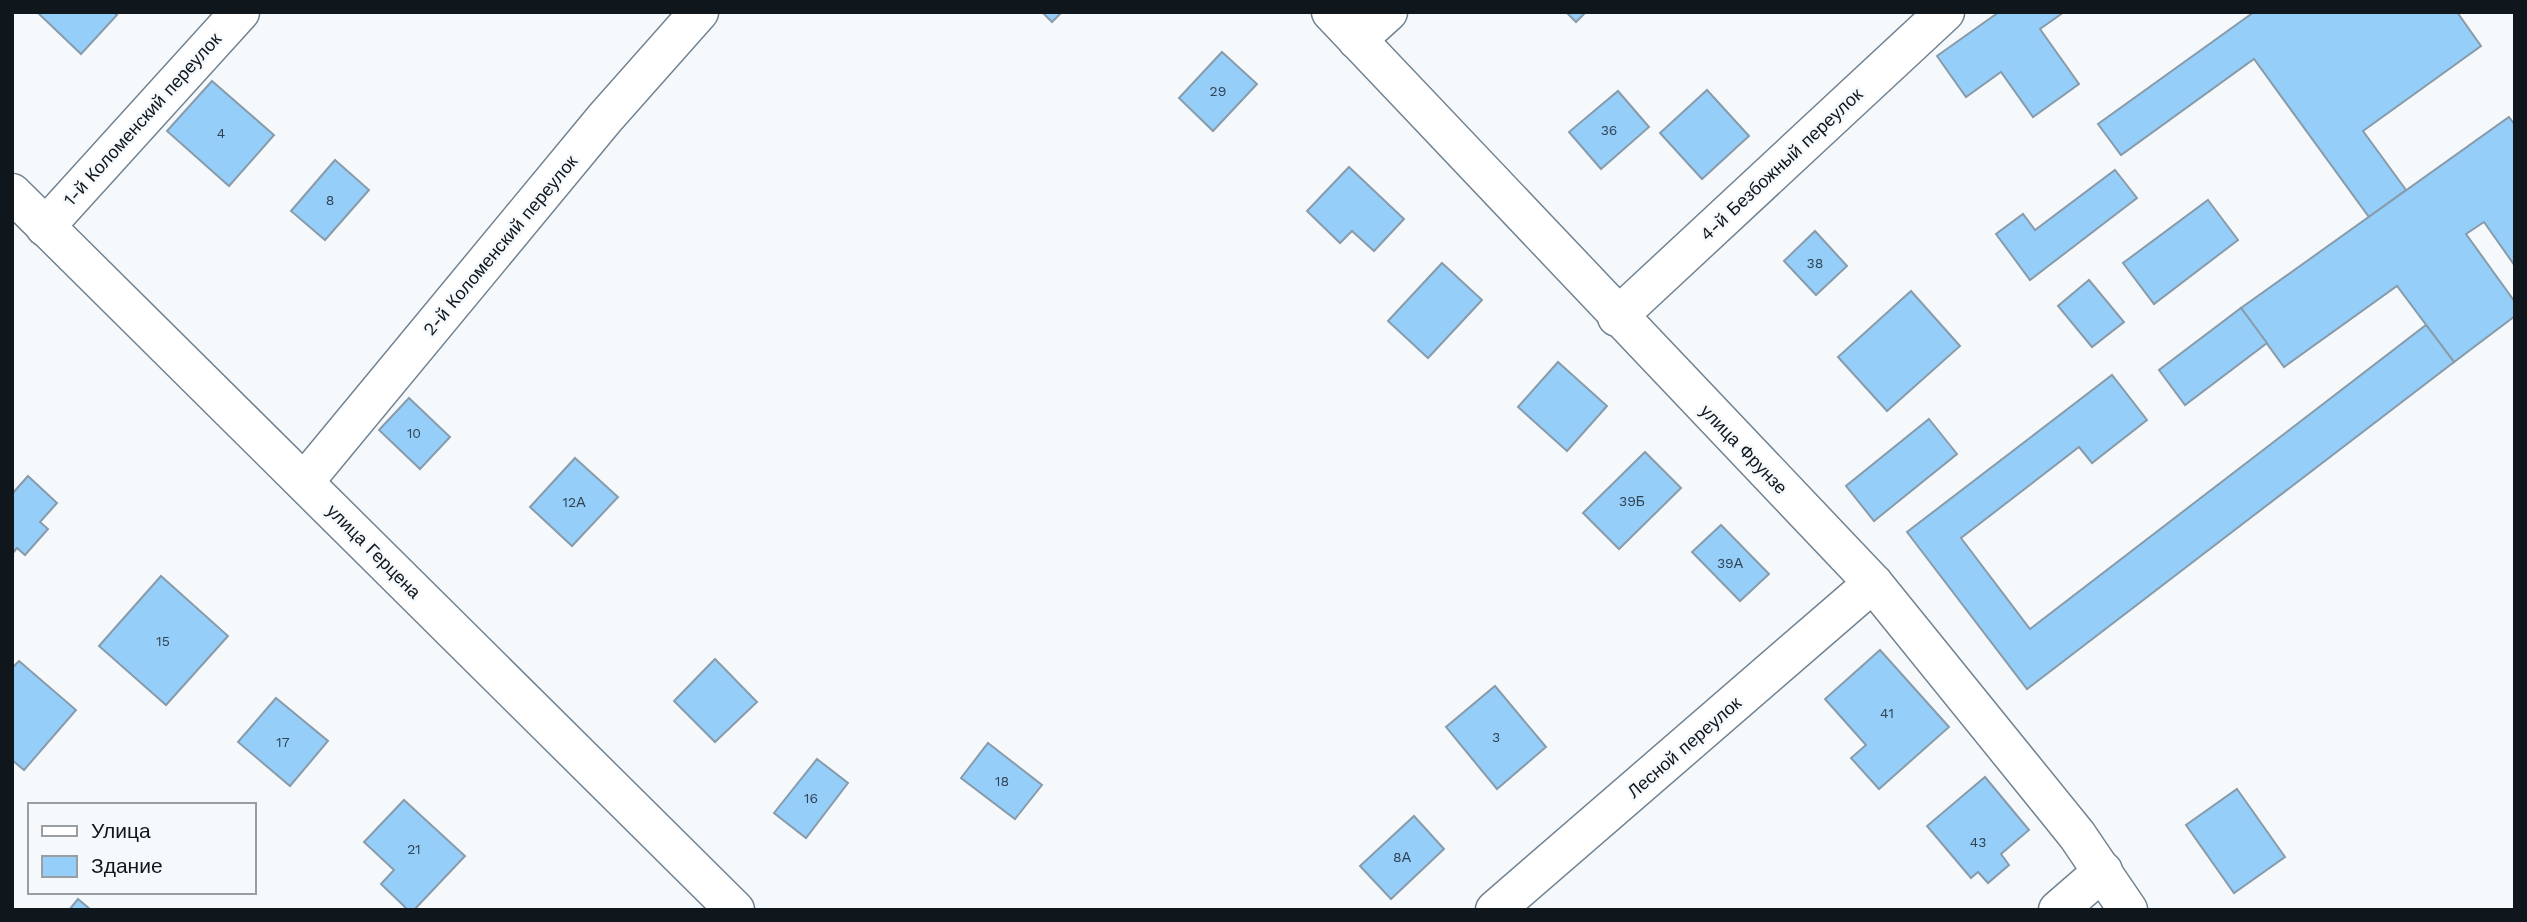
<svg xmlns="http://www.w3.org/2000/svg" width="2527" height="922" viewBox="0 0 2527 922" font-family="'Work Sans',sans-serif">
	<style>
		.building { fill: #96cefa; stroke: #889baa; stroke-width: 2 }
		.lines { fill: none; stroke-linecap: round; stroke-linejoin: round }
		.minor-casing { stroke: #718392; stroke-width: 41 }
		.minor { stroke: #fff; stroke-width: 38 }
		.labels { text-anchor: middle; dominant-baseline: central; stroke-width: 5; stroke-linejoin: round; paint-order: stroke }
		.number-label { font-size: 14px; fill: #314454 }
		.street-label { font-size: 18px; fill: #0f161c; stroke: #f5f9fc }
	</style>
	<rect width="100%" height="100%" fill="#f5f9fc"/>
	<g class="building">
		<polygon points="37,12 113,12 117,15 81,54"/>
		<polygon points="1042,12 1062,12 1052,22"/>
		<polygon points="1566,12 1586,12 1576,22"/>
		<polygon points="1999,12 2064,12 2040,29 2079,84 2033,117 2001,72 1966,97 1937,56"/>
		<polygon points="2254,12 2457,12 2481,46 2363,131 2406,190 2369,217 2254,59 2121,155 2098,124"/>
		<polygon points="1222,52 1257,84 1213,131 1179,98"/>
		<polygon points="212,81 274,135 229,186 167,131"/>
		<polygon points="1707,90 1749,136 1702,179 1660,133"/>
		<polygon points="1618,91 1649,127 1601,169 1569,132"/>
		<polygon points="2509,117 2515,125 2515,266 2484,222 2466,234 2515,302 2515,316 2454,362 2397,286 2284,367 2241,308"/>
		<polygon points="335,160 369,190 325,240 291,211"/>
		<polygon points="1349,167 1404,219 1374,251 1352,231 1340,243 1307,211"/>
		<polygon points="2115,170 2137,198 2030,280 1996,234 2023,214 2035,230"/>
		<polygon points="2208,200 2238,240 2154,304 2123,263"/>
		<polygon points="1815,231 1847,266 1816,295 1784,261"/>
		<polygon points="1442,263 1482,300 1428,358 1388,321"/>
		<polygon points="2089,280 2124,322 2092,347 2058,306"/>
		<polygon points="1911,291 1960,346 1887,411 1838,357"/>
		<polygon points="2241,308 2267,343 2185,405 2159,370"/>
		<polygon points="2426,325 2454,362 2027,689 1907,532 2112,375 2147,420 2092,463 2079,447 1961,538 2030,629"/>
		<polygon points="1558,362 1607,406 1567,451 1518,407"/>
		<polygon points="409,398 450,437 420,469 379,430"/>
		<polygon points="1929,419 1957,454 1874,521 1846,486"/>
		<polygon points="1645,452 1681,488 1619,549 1583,513"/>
		<polygon points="575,458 618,497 572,546 530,507"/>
		<polygon points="28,476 57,503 40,522 48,529 25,555 17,548 12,554 12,494"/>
		<polygon points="1721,525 1769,574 1740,601 1692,552"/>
		<polygon points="161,576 228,636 166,705 99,646"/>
		<polygon points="1880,650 1949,727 1879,789 1851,758 1866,745 1825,699"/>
		<polygon points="715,659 757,702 715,742 674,701"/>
		<polygon points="19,661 76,710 24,770 12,760 12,668"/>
		<polygon points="1495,686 1546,747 1497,789 1446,727"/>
		<polygon points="276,698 328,741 290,786 238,742"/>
		<polygon points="988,743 1042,785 1015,819 961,778"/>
		<polygon points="817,759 848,783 806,838 774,813"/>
		<polygon points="1985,777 2029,830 2001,854 2009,865 1988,883 1978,872 1971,878 1927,826"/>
		<polygon points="2237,789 2285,857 2234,893 2186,825"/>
		<polygon points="404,800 465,856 414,910 408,910 381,884 394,870 364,842"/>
		<polygon points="1414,816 1444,849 1391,899 1360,866"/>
		<polygon points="78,899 91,910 69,910"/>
	</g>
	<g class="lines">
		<g class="minor-casing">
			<g id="minor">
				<polyline points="1331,12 1873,583 2077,835 2128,910"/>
				<polyline points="1357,40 1388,12"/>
				<polyline points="12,193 735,910"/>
				<polyline points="45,227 240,12"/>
				<polyline points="1617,317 1945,12"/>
				<polyline points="304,482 605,118 699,12"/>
				<polyline points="1495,910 1873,583"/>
				<polyline points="2058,910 2103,871"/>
			</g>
		</g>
		<use href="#minor" class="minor"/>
	</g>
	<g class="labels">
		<g class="number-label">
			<text x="1218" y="91">29</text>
			<text x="1609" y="130">36</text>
			<text x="221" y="133">4</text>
			<text x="330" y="200">8</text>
			<text x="1815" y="263">38</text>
			<text x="414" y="433">10</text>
			<text x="1632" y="501">39Б</text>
			<text x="574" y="502">12А</text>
			<text x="1730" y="563">39А</text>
			<text x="163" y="641">15</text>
			<text x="1887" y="713">41</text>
			<text x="1496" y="737">3</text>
			<text x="283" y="742">17</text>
			<text x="1002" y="781">18</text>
			<text x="811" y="798">16</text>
			<text x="1978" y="842">43</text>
			<text x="414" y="849">21</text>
			<text x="1402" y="857">8А</text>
		</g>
		<g class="street-label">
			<text transform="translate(142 119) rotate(-48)">1-й Коломенский переулок</text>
			<text transform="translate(1781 164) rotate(-43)">4-й Безбожный переулок</text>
			<text transform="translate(500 245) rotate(-50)">2-й Коломенский переулок</text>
			<text transform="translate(1744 449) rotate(46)">улица Фрунзе</text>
			<text transform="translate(374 551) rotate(45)">улица Герцена</text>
			<text transform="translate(1684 747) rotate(-41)">Лесной переулок</text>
		</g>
	</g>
	<rect width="2527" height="922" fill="none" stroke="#0f161c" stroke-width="28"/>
	<rect x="28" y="803" width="228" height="91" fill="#f5f9fc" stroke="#999ea2" stroke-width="2"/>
	<rect x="42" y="826" width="35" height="10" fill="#ffffff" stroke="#999ea2" stroke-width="2"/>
	<text x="91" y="838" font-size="21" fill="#0f161c">Улица</text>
	<rect x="42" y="856" width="35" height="21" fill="#96cefa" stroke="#999ea2" stroke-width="2"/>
	<text x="91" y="873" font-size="21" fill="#0f161c">Здание</text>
</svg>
